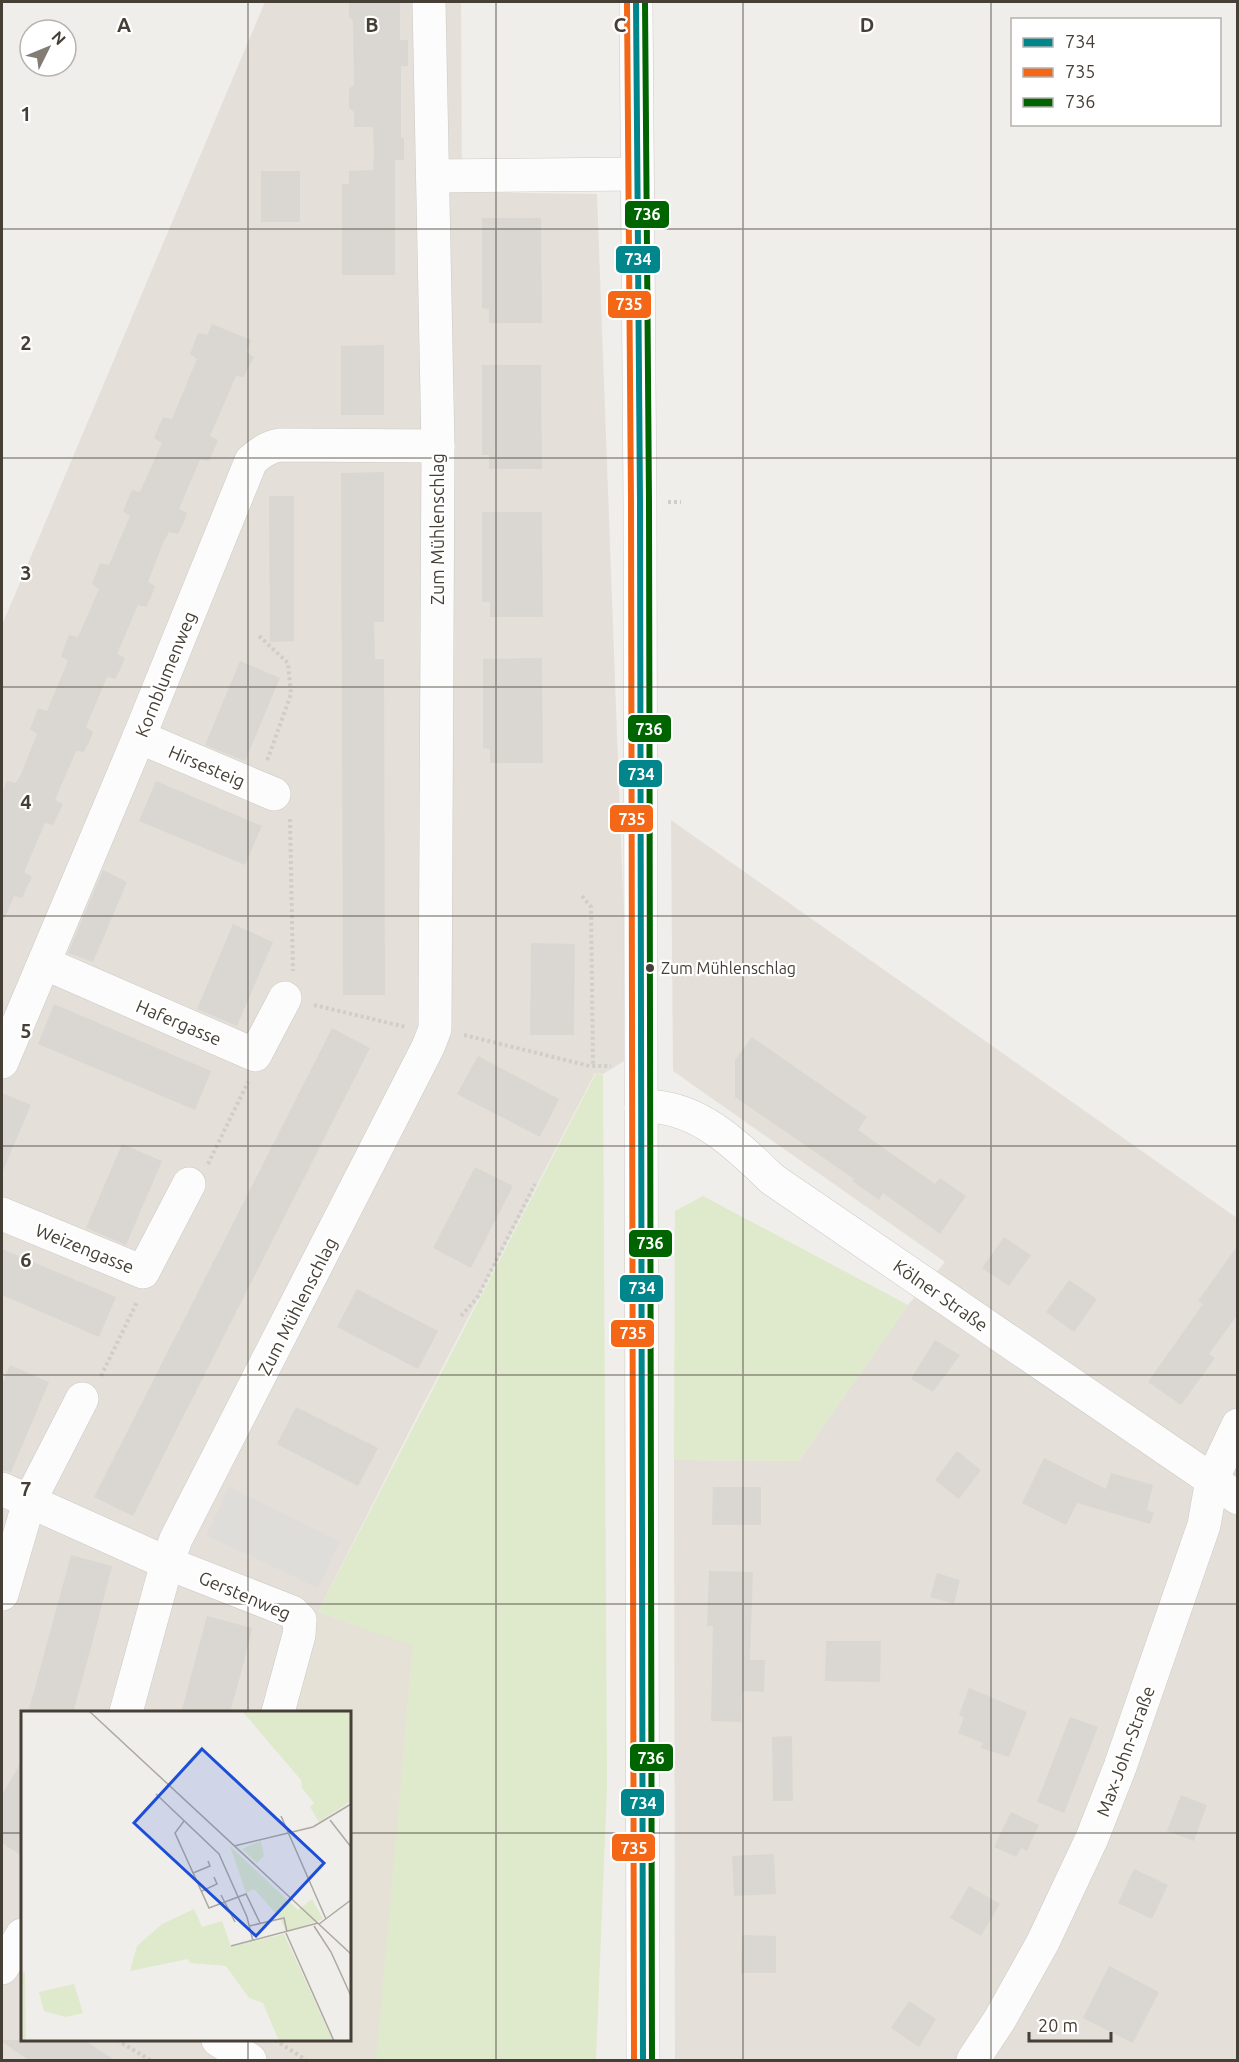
<svg xmlns="http://www.w3.org/2000/svg" width="1239" height="2062" viewBox="0 0 1239 2062" font-family="Ubuntu,sans-serif">
	<style>
		.residential { fill: #e4dfd8; fill-rule: evenodd }
		.education { fill: #e6e1d6 }
		.green { fill: #dfe9cb }
		.parking { fill: #dfddda }
		.building { fill: #dad7d2 }
		.lines { fill: none; stroke-linecap: round; stroke-linejoin: round }
		.minor-casing { stroke: #cccac6; stroke-width: 34 }
		.path { stroke: #d0cecb; stroke-width: 4; stroke-dasharray: 3 3; stroke-linecap: butt }
		.minor { stroke: #fdfcfc; stroke-width: 33 }
		.bus-1-casing { stroke: #fff; stroke-width: 10 }
		.bus-2-casing { stroke: #fff; stroke-width: 10 }
		.bus-3-casing { stroke: #fff; stroke-width: 10 }
		.bus-1 { stroke: #00868b; stroke-width: 6 }
		.bus-2 { stroke: #f46717; stroke-width: 6 }
		.bus-3 { stroke: #006400; stroke-width: 6 }
		.grid { fill: none; stroke: #463f36; stroke-width: 1.5; stroke-opacity: 0.55 }
		.bus-dot { fill: #463f36; stroke: #fff; stroke-width: 2 }
		.labels { text-anchor: middle; dominant-baseline: central; stroke-width: 4.5; stroke-linejoin: round; paint-order: stroke }
		.bus-label { font-size: 16px; fill: #463f36; stroke: #fff; text-anchor: start }
		.street-label { font-size: 18px; fill: #463f36; stroke: #fff }
		.inset-road { fill: none; stroke: #aca8a2; stroke-width: 1.5 }
		.view { fill: #1d4ed8; fill-opacity: 0.15; stroke: #1d4ed8; stroke-width: 3 }
		.inset-edge { fill: none; stroke: #463f36; stroke-width: 3 }
		.grid-label { font-size: 20px; text-anchor: middle; font-weight: bold; fill: #463f36; stroke: #fff; stroke-width: 4.5; stroke-linejoin: round; paint-order: stroke }
		.line-badge { stroke: #fff; stroke-width: 2 }
		.badge-label { font-size: 16px; text-anchor: middle; font-weight: bold; fill: #fff }
	</style>
	<rect width="100%" height="100%" fill="#f0eeea"/>
	<g class="residential">
		<path d="M265 2H461L462 192 597 194 629 1058 603 1074 595 1073 412 1426 318 1612 413 1646 373 2060H2V625ZM22 1712H350V2040H22Z"/>
		<polygon points="671,820 1237,1218 1237,2060 675,2060 674,1460 799,1461 908,1305 945,1262 673,1071"/>
	</g>
	<polygon class="education" points="317,1613 413,1645 377,2060 298,2060 266,2040 350,2040 350,1712 290,1712"/>
	<g class="green">
		<polygon points="596,1073 603,1075 607,1787 596,2060 376,2060 413,1646 318,1612"/>
		<polygon points="703,1196 908,1305 799,1461 674,1460 675,1211"/>
	</g>
	<polygon class="parking" points="229,1487 340,1541 318,1588 206,1535"/>
	<g class="building">
		<polygon points="349,2 400,2 400,40 408,40 408,66 401,66 401,138 404,138 404,160 395,160 395,275 342,275 342,184 349,184 349,171 373,170 374,150 373,127 354,127 354,112 349,108 349,89 354,85 353,21 349,17"/>
		<rect x="261" y="171" width="39" height="51"/>
		<polygon points="482,218 541,218 542,323 489,323 489,309 482,308"/>
		<polygon points="212,324 251,340 246,352 254,357 244,377 236,376 210,436 218,440 209,461 200,460 195,471 179,509 187,513 183,524 178,534 169,532 163,543 148,582 155,586 151,597 146,607 138,605 117,654 125,658 120,670 115,679 107,677 86,727 93,732 89,742 84,752 76,751 55,800 63,804 58,815 53,825 45,823 24,872 32,877 27,887 22,898 14,896 2,924 2,794 7,781 16,783 22,772 37,734 30,729 34,719 38,708 47,711 68,661 61,656 69,635 78,637 99,589 92,584 100,563 109,565 130,516 123,511 132,490 140,492 162,443 154,438 163,417 172,419 197,359 190,354 198,333 207,335"/>
		<polygon points="384,345 384,415 341,415 341,346"/>
		<polygon points="482,365 541,365 542,469 489,469 489,455 482,455"/>
		<polygon points="384,472 384,622 374,622 375,659 384,659 385,995 343,995 341,473"/>
		<polygon points="269,496 294,496 294,641 270,642"/>
		<polygon points="482,512 542,512 543,617 490,617 490,602 482,602"/>
		<polygon points="542,658 543,763 490,763 490,749 483,748 483,659"/>
		<polygon points="240,661 280,678 245,761 205,745"/>
		<polygon points="156,781 262,826 245,865 139,821"/>
		<polygon points="103,870 127,882 93,962 68,953"/>
		<polygon points="233,924 273,942 237,1026 197,1009"/>
		<polygon points="531,943 575,944 574,1035 530,1035"/>
		<polygon points="54,1004 211,1071 195,1110 38,1044"/>
		<polygon points="332,1028 370,1048 133,1516 94,1497"/>
		<polygon points="752,1037 867,1117 858,1130 935,1184 940,1178 966,1196 940,1234 883,1193 879,1200 852,1181 854,1179 735,1097 735,1060"/>
		<polygon points="478,1056 559,1099 540,1137 457,1094"/>
		<polygon points="2,1093 31,1105 2,1173"/>
		<polygon points="122,1144 162,1161 126,1245 86,1228"/>
		<polygon points="475,1167 513,1186 471,1268 433,1248"/>
		<polygon points="1004,1237 1031,1255 1009,1286 982,1268"/>
		<polygon points="1238,1245 1238,1314 1209,1354 1215,1358 1181,1405 1148,1382 1203,1304 1198,1301"/>
		<polygon points="2,1249 116,1297 99,1337 2,1295"/>
		<polygon points="1069,1280 1097,1299 1074,1332 1046,1312"/>
		<polygon points="357,1289 438,1331 418,1369 337,1327"/>
		<polygon points="935,1340 960,1355 933,1392 911,1379"/>
		<polygon points="10,1365 49,1382 11,1472 2,1470 2,1385"/>
		<polygon points="296,1407 378,1448 358,1486 277,1444"/>
		<polygon points="957,1451 981,1470 959,1499 935,1480"/>
		<polygon points="1044,1458 1106,1489 1111,1473 1153,1485 1147,1510 1154,1513 1150,1524 1077,1503 1066,1525 1022,1503"/>
		<polygon points="713,1487 761,1487 761,1525 712,1525"/>
		<polygon points="71,1555 112,1566 89,1655 73,1713 28,1713"/>
		<polygon points="709,1571 753,1572 750,1660 765,1660 764,1692 742,1691 741,1722 711,1721 713,1626 707,1626"/>
		<polygon points="937,1573 960,1580 954,1604 930,1597"/>
		<polygon points="207,1616 252,1628 245,1658 230,1713 181,1713"/>
		<polygon points="826,1641 881,1641 880,1682 825,1681"/>
		<polygon points="969,1688 1027,1712 1009,1757 981,1748 983,1743 958,1733 964,1718 959,1715"/>
		<polygon points="1070,1717 1098,1727 1064,1813 1037,1802"/>
		<polygon points="792,1736 793,1801 773,1801 772,1737"/>
		<polygon points="22,1761 22,1856 2,1843 2,1795"/>
		<polygon points="1181,1795 1207,1805 1194,1841 1167,1831"/>
		<polygon points="1011,1812 1039,1825 1027,1851 1021,1848 1016,1857 994,1847"/>
		<polygon points="774,1854 776,1894 734,1896 732,1856"/>
		<polygon points="1134,1869 1168,1885 1152,1919 1118,1903"/>
		<polygon points="969,1886 1000,1904 981,1936 950,1918"/>
		<polygon points="742,1935 776,1936 776,1973 741,1973"/>
		<polygon points="1109,1966 1159,1992 1133,2043 1083,2018"/>
		<polygon points="909,2001 936,2019 919,2047 891,2028"/>
		<polygon points="2,2040 84,2040 116,2061 30,2061 2,2042"/>
	</g>
	<g class="lines">
		<g class="minor-casing">
			<g id="minor">
				<polyline points="636,2 640,502 643,2060"/>
				<polyline points="433,176 636,174"/>
				<polyline points="139,737 274,794"/>
				<polyline points="44,963 255,1055 285,998"/>
				<path d="M2 1062 139 737 251 461C260 452 268 447 280 445L438 446"/>
				<path d="M641 1108C648 1108 657 1106 664 1108 707 1115 742 1150 772 1179L1238 1498"/>
				<polyline points="2,1214 143,1272 189,1184"/>
				<polyline points="2,1489 167,1563 292,1612 300,1620 299,1635 278,1712"/>
				<polyline points="2,1594 29,1502 82,1399"/>
				<polyline points="126,1712 167,1563 176,1539 428,1047 435,1029 438,446 429,2"/>
				<polyline points="2,1968 22,1935"/>
				<polyline points="218,2040 250,2060"/>
				<polyline points="973,2060 1000,2019 1043,1942 1092,1838 1120,1767 1204,1525 1212,1480 1238,1425"/>
			</g>
		</g>
		<g class="path">
			<polyline points="668,502 681,502"/>
			<polyline points="259,636 288,663 291,694 267,761"/>
			<polyline points="290,819 293,971"/>
			<polyline points="582,896 591,907 593,1066"/>
			<polyline points="314,1005 406,1027"/>
			<polyline points="464,1035 590,1066 611,1066"/>
			<polyline points="208,1164 248,1082"/>
			<polyline points="461,1316 477,1298 535,1184"/>
			<polyline points="101,1376 137,1302"/>
			<polyline points="117,2040 150,2060"/>
			<polyline points="275,2040 306,2060"/>
		</g>
		<use href="#minor" class="minor"/>
		<g class="bus-1-casing">
			<polyline id="bus-1" points="636,2 640,502 643,2060"/>
		</g>
		<g class="bus-2-casing">
			<polyline id="bus-2" points="627,2 631,502 634,2060"/>
		</g>
		<g class="bus-3-casing">
			<polyline id="bus-3" points="645,2 649,502 652,2060"/>
		</g>
		<use href="#bus-1" class="bus-1"/>
		<use href="#bus-2" class="bus-2"/>
		<use href="#bus-3" class="bus-3"/>
	</g>
	<path class="grid" d="M248 2V1712M496 2V2060M743 2V2060M991 2V2060M2 229H1238M2 458H1238M2 687H1238M2 916H1238M2 1146H1238M2 1375H1238M2 1604H1238M2 1833H22M350 1833H1238M248 2040V2060"/>
	<circle class="bus-dot" cx="650" cy="968" r="5"/>
	<g class="labels">
		<g class="bus-label">
			<text x="661" y="968">Zum Mühlenschlag</text>
		</g>
		<g class="street-label">
			<text transform="translate(437 529) rotate(-90)">Zum Mühlenschlag</text>
			<text transform="translate(165 674) rotate(-68)">Kornblumenweg</text>
			<text transform="translate(207 766) rotate(23)">Hirsesteig</text>
			<text transform="translate(179 1022) rotate(23)">Hafergasse</text>
			<text transform="translate(85 1248) rotate(22)">Weizengasse</text>
			<text transform="translate(941 1295) rotate(35)">Kölner Straße</text>
			<text transform="translate(297 1306) rotate(-63)">Zum Mühlenschlag</text>
			<text transform="translate(245 1595) rotate(23)">Gerstenweg</text>
			<text transform="translate(1125 1751) rotate(-70)">Max-John-Straße</text>
		</g>
	</g>
	<g transform="translate(21 1711)">
		<rect width="330" height="330" fill="#f0eeea"/>
		<path d="M221 0H330V90L298 111 289 96 293 92 281 77 280 69ZM240 130 243 145 236 152 221 138ZM209 135 277 199 291 188 302 208 265 221 259 207 233 178 225 182ZM173 198 181 216 201 210 210 236 263 223 312 330H258L242 292 228 287 205 255 169 252 167 248 109 260 116 235 141 213ZM0 259 4 262 5 330H0ZM53 273 62 302 45 306 23 300 18 281Z" fill="#dfe9cb"/>
		<path class="inset-road" d="M68 0 330 243M135 83 198 143 226 206 232 230M260 105 305 208M309 109 330 136M163 110 154 122 188 197 225 183 239 212M213 135 292 116 330 93M172 162 189 155 187 150M181 180 196 173 193 166M200 184 214 211M298 213 330 189M228 215 263 207 266 221M293 215 310 241 330 285M265 222 313 330M210 235 297 212"/>
		<path class="view" d="M181 38 303 152 235 225 113 112Z"/>
		<rect width="330" height="330" class="inset-edge"/>
	</g>
	<g class="grid-label">
		<text x="124" y="32">A</text>
		<text x="372" y="32">B</text>
		<text x="620" y="32">C</text>
		<text x="867" y="32">D</text>
		<text x="26" y="121">1</text>
		<text x="26" y="350">2</text>
		<text x="26" y="580">3</text>
		<text x="26" y="809">4</text>
		<text x="26" y="1038">5</text>
		<text x="26" y="1267">6</text>
		<text x="26" y="1496">7</text>
	</g>
	<g class="line-badge">
		<rect x="624" y="200" width="46" height="29" rx="6" fill="#006400"/>
		<rect x="615" y="245" width="46" height="29" rx="6" fill="#00868b"/>
		<rect x="607" y="290" width="45" height="29" rx="6" fill="#f46717"/>
		<rect x="627" y="714" width="45" height="29" rx="6" fill="#006400"/>
		<rect x="618" y="759" width="45" height="29" rx="6" fill="#00868b"/>
		<rect x="609" y="804" width="45" height="29" rx="6" fill="#f46717"/>
		<rect x="628" y="1229" width="45" height="29" rx="6" fill="#006400"/>
		<rect x="619" y="1274" width="45" height="29" rx="6" fill="#00868b"/>
		<rect x="610" y="1319" width="45" height="29" rx="6" fill="#f46717"/>
		<rect x="629" y="1743" width="45" height="29" rx="6" fill="#006400"/>
		<rect x="620" y="1788" width="45" height="29" rx="6" fill="#00868b"/>
		<rect x="611" y="1833" width="45" height="29" rx="6" fill="#f46717"/>
	</g>
	<g class="badge-label">
		<text x="647" y="220">736</text>
		<text x="638" y="265">734</text>
		<text x="629" y="310">735</text>
		<text x="649" y="735">736</text>
		<text x="641" y="780">734</text>
		<text x="632" y="825">735</text>
		<text x="650" y="1249">736</text>
		<text x="642" y="1294">734</text>
		<text x="633" y="1339">735</text>
		<text x="651" y="1764">736</text>
		<text x="643" y="1809">734</text>
		<text x="634" y="1854">735</text>
	</g>
	<rect width="1239" height="2062" fill="none" stroke="#463f36" stroke-width="6"/>
	<rect x="1011" y="18" width="210" height="108" fill="#ffffff" stroke="#b5b2af" stroke-width="1.5"/>
	<rect x="1023" y="38" width="30" height="9" fill="#00868b" stroke="#b5b2af" stroke-width="1.5"/>
	<text x="1065" y="48" font-size="18" fill="#463f36">734</text>
	<rect x="1023" y="68" width="30" height="9" fill="#f46717" stroke="#b5b2af" stroke-width="1.5"/>
	<text x="1065" y="78" font-size="18" fill="#463f36">735</text>
	<rect x="1023" y="98" width="30" height="9" fill="#006400" stroke="#b5b2af" stroke-width="1.5"/>
	<text x="1065" y="108" font-size="18" fill="#463f36">736</text>
	<g transform="translate(48 48) rotate(47)"><circle r="28" fill="#ffffff" stroke="#b5b2af" stroke-width="1.5"/>
	<path d="M0-4.5L10 22L0 15L-10 22Z" fill="#827c75"/>
	<text y="-9" font-size="16" font-weight="bold" text-anchor="middle" fill="#463f36">N</text>
	</g>
	<path d="M1029 2032v9h82v-9" fill="none" stroke="#463f36" stroke-width="3"/>
	<text x="1038" y="2032" font-size="18" fill="#463f36" stroke="#ffffff" stroke-width="4.5" paint-order="stroke">20 m</text>
</svg>
